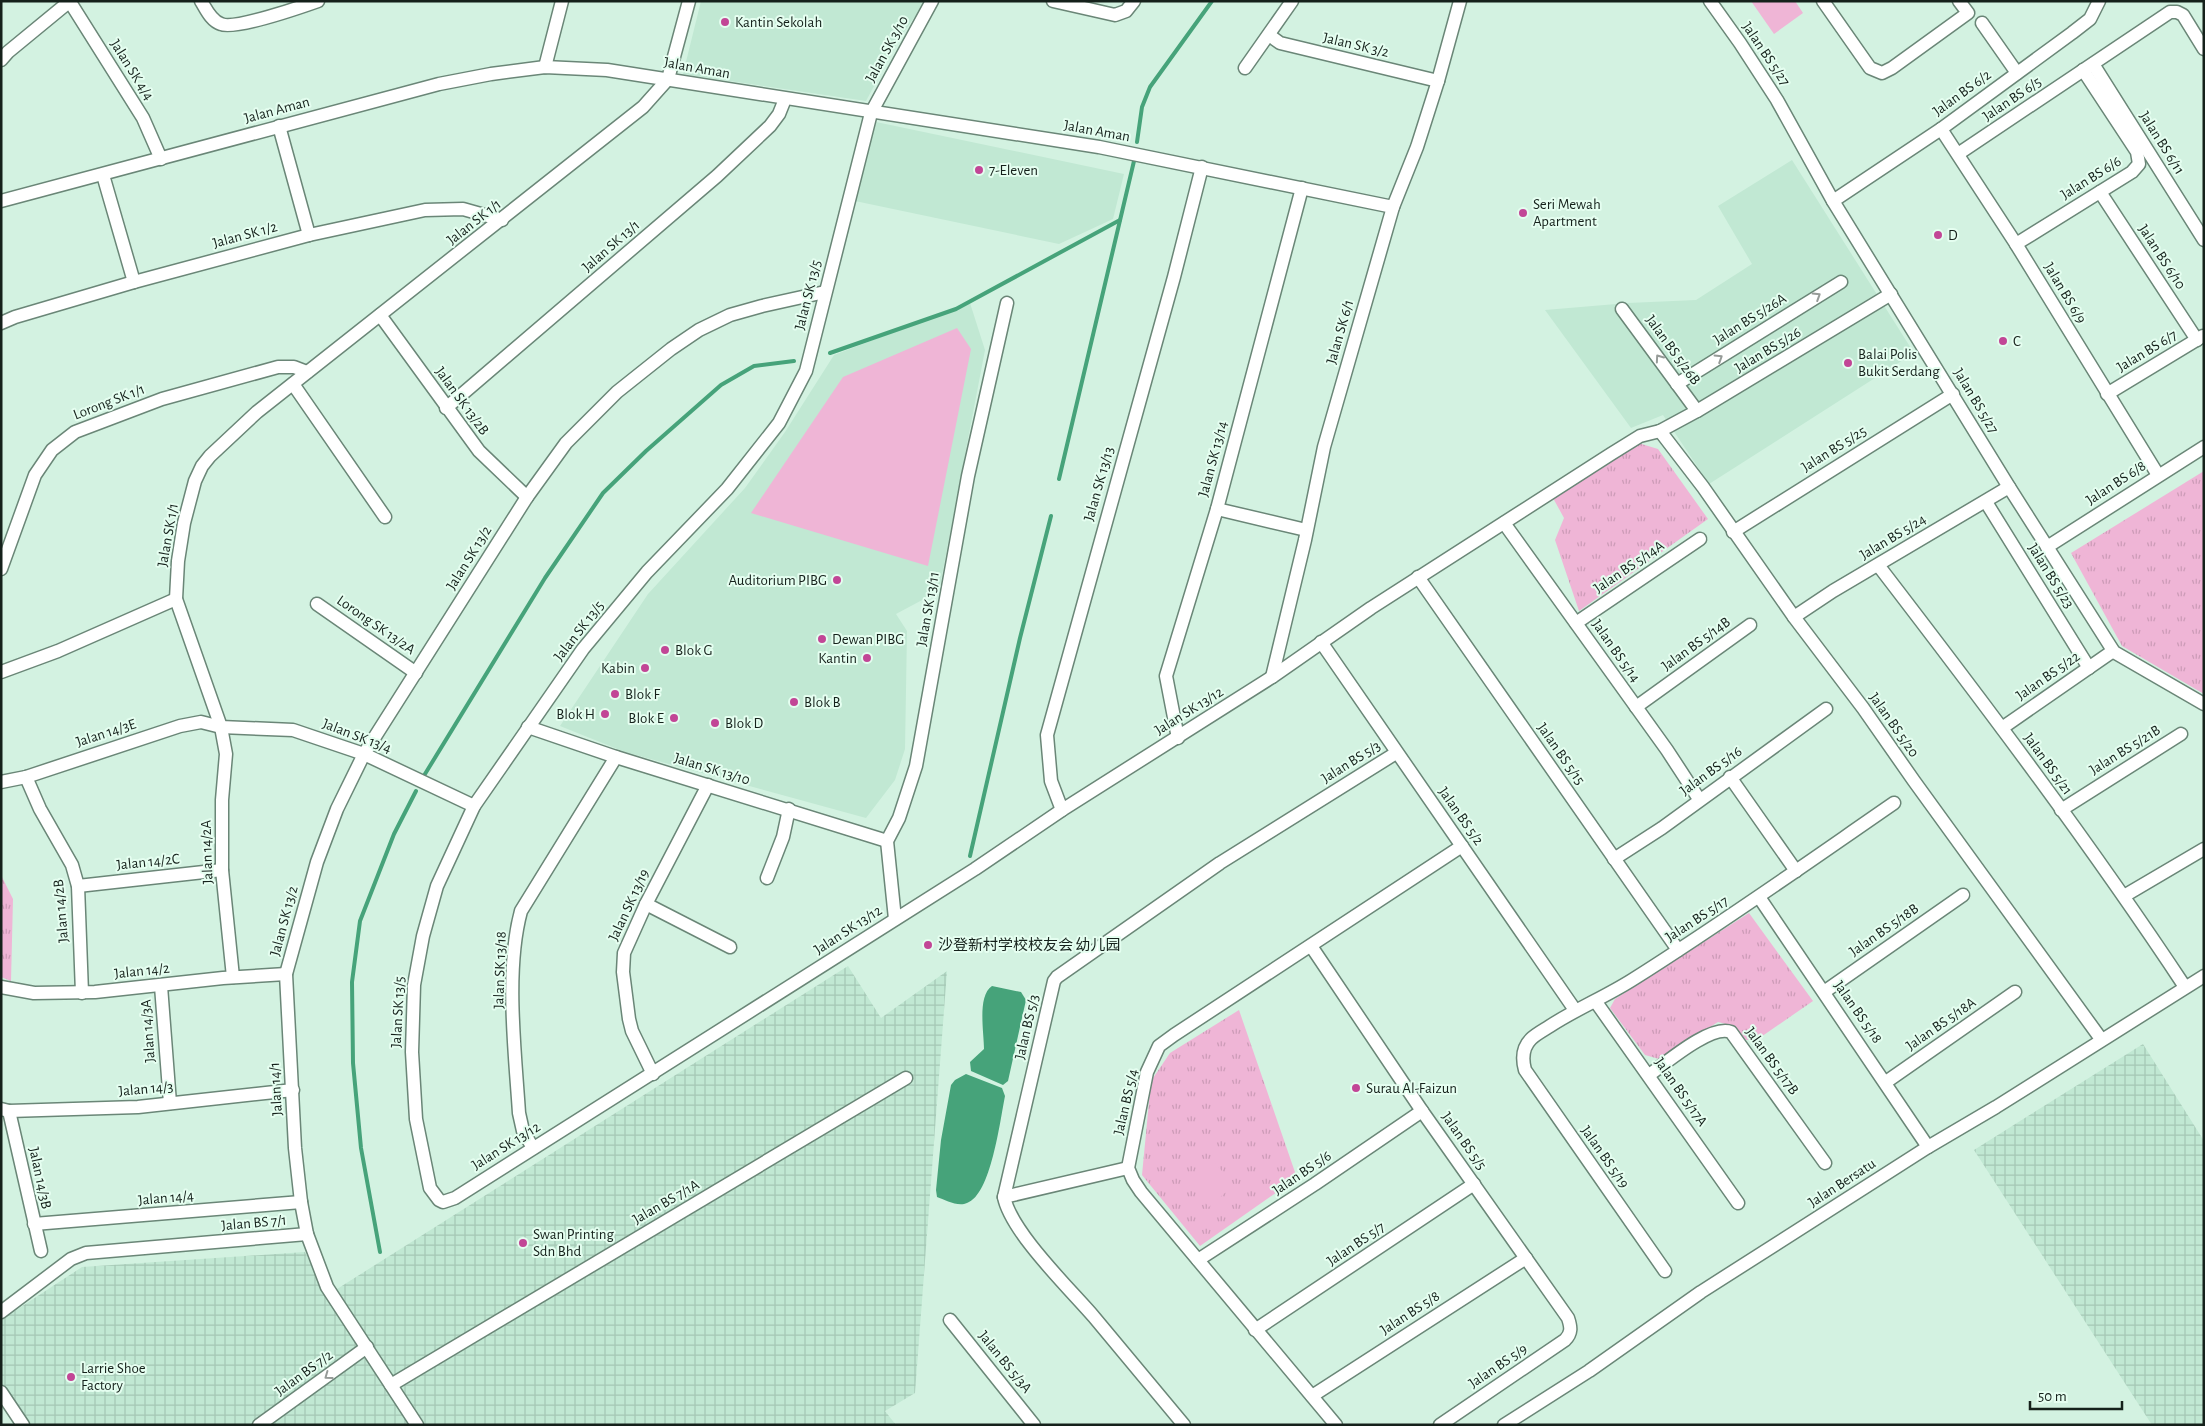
<svg xmlns="http://www.w3.org/2000/svg" width="2205" height="1426" viewBox="0 0 2205 1426" font-family="'Alegreya Sans','Noto Sans SC',sans-serif">
	<style>
		.built { fill: #c1e8d3 }
		.industrial { fill: url(#industrial-grid) }
		.grass { fill: url(#grass-tufts) }
		.pitch { fill: #efb5d6 }
		.water { fill: #46a37a }
		.lines { fill: none; stroke-linecap: round; stroke-linejoin: round }
		.stream { stroke: #46a37a; stroke-width: 4 }
		.minor-casing { stroke: #6a8677; stroke-width: 15 }
		.minor { stroke: #fff; stroke-width: 12 }
		.oneway { stroke: #969b98 }
		.poi-dot { fill: #c24696; stroke: #e5fef0; stroke-width: 2 }
		.labels { text-anchor: middle; dominant-baseline: central; stroke-width: 4; stroke-linejoin: round; paint-order: stroke }
		.poi-label { font-size: 15px; fill: #15211b; stroke: #e5fef0; text-anchor: start }
		.street-label { font-size: 15px; fill: #15211b; stroke: #e5fef0 }
	</style>
	<defs>
		<pattern id="industrial-grid" width="8" height="8" patternUnits="userSpaceOnUse" patternTransform="scale(1.25)"><rect width="8" height="8" fill="#c1e8d3"/><path d="M0 4h8M4 0v8" fill="none" stroke="#a5c7b5"/></pattern>
		<pattern id="grass-tufts" width="24" height="20" patternUnits="userSpaceOnUse" patternTransform="scale(1.25)"><rect width="24" height="20" fill="#efb5d6"/><path d="M3 7l-1-3M5 7V3M7 7l1-3M15 17l-1-3M17 17v-4M19 17l1-3" fill="none" stroke="#cc9bb7"/></pattern>
	</defs>
	<rect width="100%" height="100%" fill="#d3f2e1"/>
	<g class="built">
		<polygon points="701,1 926,1 901,36 866,101 683,74"/>
		<polygon points="876,122 1124,174 1113,219 1059,244 855,201"/>
		<polygon points="1792,160 1914,353 1709,484 1663,415 1631,428 1545,310 1628,303 1696,300 1752,264 1718,206"/>
		<polygon points="970,303 985,350 939,591 896,614 907,631 905,749 895,780 866,818 625,752 560,726 648,594 745,488 785,432 834,355"/>
	</g>
	<g class="industrial">
		<polygon points="848,966 881,1018 947,971 915,1393 885,1411 896,1425 28,1425 1,1383 1,1320 82,1267 305,1252 326,1296"/>
		<polygon points="2143,1044 2204,1141 2204,1425 2152,1425 1974,1150"/>
	</g>
	<g class="grass">
		<polygon points="1635,442 1658,449 1708,519 1579,611 1555,540 1564,518 1553,498"/>
		<polygon points="2204,471 2204,694 2122,646 2071,553"/>
		<polygon points="1,875 13,899 11,981 1,977"/>
		<polygon points="1749,913 1813,1001 1758,1039 1746,1040 1734,1026 1718,1022 1659,1059 1645,1055 1610,1008 1615,999"/>
		<polygon points="1239,1010 1297,1178 1200,1246 1142,1175 1151,1081 1170,1053"/>
	</g>
	<g class="pitch">
		<polygon points="1751,1 1795,1 1803,13 1774,34"/>
		<polygon points="957,328 971,349 928,566 751,513 843,377"/>
		<polygon points="1215,1163 1234,1185 1209,1207 1189,1185"/>
	</g>
	<g class="water">
		<path d="M992 986 1021 992 1026 1000 1008 1081 1003 1085 971 1071 970 1062 984 1049C984 1032 977 996 992 986Z"/>
		<path d="M966 1074 1002 1088 1005 1096C1000 1121 991 1195 967 1203 958 1207 945 1200 937 1197L936 1190 941 1140 951 1085 955 1080Z"/>
	</g>
	<g class="lines">
		<g class="stream">
			<polyline points="1137,142 1142,107 1150,87 1212,1"/>
			<polyline points="830,353 956,309 1120,220"/>
			<polyline points="1059,479 1134,161"/>
			<polyline points="425,774 545,578 603,493 646,451 721,385 754,366 794,361"/>
			<polyline points="970,856 1020,638 1051,516"/>
			<polyline points="380,1252 361,1148 353,1063 352,982 360,921 394,834 416,791"/>
		</g>
		<g class="minor-casing">
			<g id="minor">
				<path d="M201 1C206 9 211 21 221 24 234 30 301 7 318 1"/>
				<polyline points="932,1 871,113 806,371 779,423 727,489 647,572 583,649 474,806 437,886 423,936 414,985 412,1052 416,1119 430,1188 439,1200 443,1202 455,1198 975,869 1062,810 1272,677 1371,608 1611,454 1640,436 1660,431 1697,411 1891,294"/>
				<polyline points="1053,1 1115,15 1126,11 1134,1"/>
				<polyline points="1710,1 1740,43 1777,100 1833,201 2009,487 2114,652 2204,704"/>
				<polyline points="1823,1 1870,68 1882,73 1892,68 1968,13 1959,1"/>
				<polyline points="70,2 143,118 161,159"/>
				<polyline points="1982,23 2017,73"/>
				<polyline points="1269,35 1280,43 1438,81"/>
				<polyline points="1,60 8,52 70,1"/>
				<polyline points="2093,64 2204,240"/>
				<polyline points="545,67 562,1"/>
				<polyline points="1245,68 1292,1"/>
				<polyline points="279,126 309,235"/>
				<polyline points="1941,129 2016,244 2158,475"/>
				<polyline points="1958,154 2170,12 2177,12 2183,15 2204,49"/>
				<polyline points="103,175 134,282"/>
				<polyline points="2100,192 2197,340"/>
				<polyline points="1,201 439,84 491,74 545,67 607,70 1099,147 1393,207"/>
				<polyline points="1833,201 1941,129 2072,33 2090,19 2099,1"/>
				<polyline points="2016,244 2132,172 2139,164 2137,152 2083,70"/>
				<polyline points="1622,309 1697,411"/>
				<polyline points="380,315 479,451 527,497"/>
				<polyline points="1,323 15,317 134,282 309,235 425,210 463,209 502,220"/>
				<polyline points="293,384 385,517"/>
				<polyline points="1677,384 1841,282"/>
				<polyline points="2107,394 2203,336"/>
				<polyline points="446,408 717,176 770,126 779,114 785,99"/>
				<polyline points="1660,431 1703,487 1794,617 1863,708 1914,781 2101,1039"/>
				<polyline points="1986,502 2089,668"/>
				<polyline points="1217,509 1306,530"/>
				<polyline points="1504,523 1667,750 1699,799"/>
				<polyline points="1733,532 1953,394"/>
				<polyline points="2047,547 2204,447"/>
				<path d="M1878 565C1984 703 2089 842 2185 987"/>
				<polyline points="1,569 35,475 52,450 75,432 162,399 278,367 294,367 307,372"/>
				<polyline points="1418,577 1678,950"/>
				<polyline points="317,604 416,673"/>
				<polyline points="1794,617 1833,591 2009,487"/>
				<polyline points="1576,623 1700,539"/>
				<polyline points="1321,642 1575,1010"/>
				<polyline points="1,672 58,651 176,599"/>
				<polyline points="1272,677 1305,540 1324,447 1393,207 1417,147 1438,81 1460,1"/>
				<polyline points="1636,707 1750,625"/>
				<polyline points="528,727 616,757 887,841"/>
				<polyline points="2002,728 2113,651"/>
				<polyline points="1178,738 1166,676 1217,509 1302,188"/>
				<polyline points="26,777 40,809 72,865 78,886 82,993"/>
				<polyline points="1730,777 1796,871"/>
				<polyline points="1,782 26,777 180,726 201,722 221,727 293,730 364,754 474,806"/>
				<polyline points="1062,810 1051,781 1047,735 1174,277 1202,167"/>
				<polyline points="2061,810 2181,734"/>
				<polyline points="1614,859 1662,828 1826,709"/>
				<polyline points="767,878 783,837 789,809"/>
				<polyline points="78,886 222,870"/>
				<polyline points="2124,896 2204,849"/>
				<polyline points="1759,897 1928,1147"/>
				<polyline points="646,904 730,947"/>
				<polyline points="895,919 887,841 899,818 916,766 968,476 1007,303"/>
				<path d="M1311 946 1422 1111 1568 1318C1571 1327 1572 1333 1565 1340L1440 1425"/>
				<polyline points="233,977 222,870 222,800 226,754 221,727 176,599 178,561 184,523 195,481 202,466 210,456 257,412 643,107 668,79 689,1"/>
				<polyline points="161,986 170,1103"/>
				<polyline points="1,987 34,993 95,992 223,978 286,974"/>
				<polyline points="1824,992 1963,895"/>
				<polyline points="1596,1002 1738,1203"/>
				<polyline points="653,1074 632,1031 629,1019 623,972 624,953 646,904 708,785"/>
				<path d="M1649 1075C1666 1063 1711 1024 1731 1032L1825 1163"/>
				<polyline points="1886,1082 2015,992"/>
				<polyline points="1,1109 9,1111 138,1107 293,1090"/>
				<polyline points="9,1111 41,1251"/>
				<path d="M533 1148 523 1131 519 1113C515 1051 505 970 521 911L616 757"/>
				<polyline points="1004,1197 1128,1168"/>
				<polyline points="34,1224 301,1202"/>
				<polyline points="1198,1260 1315,1184 1422,1111"/>
				<path d="M1665 1271 1525 1070C1522 1059 1522 1048 1531 1039 1536 1034 1544 1030 1550 1026 1576 1009 1605 997 1632 980 1721 924 1807 863 1894 803"/>
				<polyline points="1,1312 71,1259 86,1253 307,1234"/>
				<polyline points="950,1320 1034,1425"/>
				<polyline points="1255,1330 1474,1184"/>
				<polyline points="391,1385 906,1078"/>
				<polyline points="1,1392 23,1425"/>
				<polyline points="1312,1396 1526,1258"/>
				<polyline points="259,1425 367,1347"/>
				<polyline points="417,1425 327,1287 307,1234 301,1202 295,1148 286,974 317,862 337,809 364,754 527,497 566,443 617,392 671,349 699,330 730,315 762,306 825,292"/>
				<path d="M1184 1425C1154 1389 1124 1353 1094 1317 1069 1288 1011 1232 1004 1197L1054 981 1057 977 1220 863 1396 753"/>
				<polyline points="1336,1425 1141,1192 1133,1180 1128,1168 1147,1072 1159,1046 1174,1035 1462,846"/>
				<polyline points="1504,1425 1589,1371 1701,1292 1928,1147 1996,1107 2204,976"/>
			</g>
		</g>
		<use href="#minor" class="minor"/>
	</g>
	<defs><path id="oneway-chevron" d="M-2-3.5L2.5 0L-2 3.5" fill="none" stroke-width="1.6" stroke-linecap="round" stroke-linejoin="round" transform="scale(1.25)"/></defs>
	<g class="oneway">
		<use href="#oneway-chevron" transform="translate(1817 296) rotate(-32)"/>
		<use href="#oneway-chevron" transform="translate(1659 358) rotate(-125)"/>
		<use href="#oneway-chevron" transform="translate(1719 358) rotate(-32)"/>
		<use href="#oneway-chevron" transform="translate(328 1376) rotate(144)"/>
	</g>
	<g class="poi-dot">
		<circle cx="725" cy="22" r="5"/>
		<circle cx="979" cy="170" r="5"/>
		<circle cx="1523" cy="213" r="5"/>
		<circle cx="1938" cy="235" r="5"/>
		<circle cx="2003" cy="341" r="5"/>
		<circle cx="1848" cy="363" r="5"/>
		<circle cx="837" cy="580" r="5"/>
		<circle cx="822" cy="639" r="5"/>
		<circle cx="665" cy="650" r="5"/>
		<circle cx="867" cy="658" r="5"/>
		<circle cx="645" cy="668" r="5"/>
		<circle cx="615" cy="694" r="5"/>
		<circle cx="794" cy="702" r="5"/>
		<circle cx="605" cy="714" r="5"/>
		<circle cx="674" cy="718" r="5"/>
		<circle cx="715" cy="723" r="5"/>
		<circle cx="928" cy="945" r="5"/>
		<circle cx="1356" cy="1088" r="5"/>
		<circle cx="523" cy="1243" r="5"/>
		<circle cx="71" cy="1377" r="5"/>
	</g>
	<g class="labels">
		<g class="poi-label">
			<text x="735" y="22">Kantin Sekolah</text>
			<text x="989" y="170">7-Eleven</text>
			<text x="1533" y="204">Seri Mewah<tspan x="1533" dy="17">Apartment</tspan></text>
			<text x="1948" y="235">D</text>
			<text x="2013" y="341">C</text>
			<text x="1858" y="354">Balai Polis<tspan x="1858" dy="17">Bukit Serdang</tspan></text>
			<text x="827" y="580" text-anchor="end">Auditorium PIBG</text>
			<text x="832" y="639">Dewan PIBG</text>
			<text x="675" y="650">Blok G</text>
			<text x="857" y="658" text-anchor="end">Kantin</text>
			<text x="635" y="668" text-anchor="end">Kabin</text>
			<text x="625" y="694">Blok F</text>
			<text x="804" y="702">Blok B</text>
			<text x="595" y="714" text-anchor="end">Blok H</text>
			<text x="664" y="718" text-anchor="end">Blok E</text>
			<text x="725" y="723">Blok D</text>
			<text x="938" y="945">沙登新村学校校友会 幼儿园</text>
			<text x="1366" y="1088">Surau Al-Faizun</text>
			<text x="533" y="1234">Swan Printing<tspan x="533" dy="17">Sdn Bhd</tspan></text>
			<text x="81" y="1368">Larrie Shoe<tspan x="81" dy="17">Factory</tspan></text>
		</g>
		<g class="street-label">
			<text transform="translate(1356 45) rotate(13)">Jalan SK 3/2</text>
			<text transform="translate(887 49) rotate(-61)">Jalan SK 3/10</text>
			<text transform="translate(1766 54) rotate(56)">Jalan BS 5/27</text>
			<text transform="translate(697 68) rotate(10)">Jalan Aman</text>
			<text transform="translate(132 70) rotate(58)">Jalan SK 4/4</text>
			<text transform="translate(1962 93) rotate(-36)">Jalan BS 6/2</text>
			<text transform="translate(2012 99) rotate(-34)">Jalan BS 6/5</text>
			<text transform="translate(277 110) rotate(-15)">Jalan Aman</text>
			<text transform="translate(1097 131) rotate(10)">Jalan Aman</text>
			<text transform="translate(2162 143) rotate(58)">Jalan BS 6/11</text>
			<text transform="translate(2091 178) rotate(-32)">Jalan BS 6/6</text>
			<text transform="translate(474 222) rotate(-38)">Jalan SK 1/1</text>
			<text transform="translate(245 235) rotate(-15)">Jalan SK 1/2</text>
			<text transform="translate(611 246) rotate(-41)">Jalan SK 13/1</text>
			<text transform="translate(2162 257) rotate(57)">Jalan BS 6/10</text>
			<text transform="translate(2065 293) rotate(59)">Jalan BS 6/9</text>
			<text transform="translate(808 295) rotate(-76)">Jalan SK 13/5</text>
			<text transform="translate(1750 319) rotate(-32)">Jalan BS 5/26A</text>
			<text transform="translate(1340 332) rotate(-74)">Jalan SK 6/1</text>
			<text transform="translate(1673 350) rotate(54)">Jalan BS 5/26B</text>
			<text transform="translate(1768 350) rotate(-31)">Jalan BS 5/26</text>
			<text transform="translate(2147 351) rotate(-31)">Jalan BS 6/7</text>
			<text transform="translate(462 401) rotate(54)">Jalan SK 13/2B</text>
			<text transform="translate(1976 401) rotate(59)">Jalan BS 5/27</text>
			<text transform="translate(109 402) rotate(-21)">Lorong SK 1/1</text>
			<text transform="translate(1834 449) rotate(-32)">Jalan BS 5/25</text>
			<text transform="translate(1213 459) rotate(-75)">Jalan SK 13/14</text>
			<text transform="translate(2116 483) rotate(-33)">Jalan BS 6/8</text>
			<text transform="translate(1099 484) rotate(-74)">Jalan SK 13/13</text>
			<text transform="translate(168 535) rotate(-80)">Jalan SK 1/1</text>
			<text transform="translate(1893 537) rotate(-31)">Jalan BS 5/24</text>
			<text transform="translate(469 558) rotate(-58)">Jalan SK 13/2</text>
			<text transform="translate(1629 567) rotate(-34)">Jalan BS 5/14A</text>
			<text transform="translate(2051 576) rotate(58)">Jalan BS 5/23</text>
			<text transform="translate(928 609) rotate(-80)">Jalan SK 13/11</text>
			<text transform="translate(376 625) rotate(35)">Lorong SK 13/2A</text>
			<text transform="translate(579 631) rotate(-52)">Jalan SK 13/5</text>
			<text transform="translate(1696 644) rotate(-36)">Jalan BS 5/14B</text>
			<text transform="translate(1616 651) rotate(55)">Jalan BS 5/14</text>
			<text transform="translate(2048 676) rotate(-35)">Jalan BS 5/22</text>
			<text transform="translate(1189 711) rotate(-32)">Jalan SK 13/12</text>
			<text transform="translate(1894 725) rotate(55)">Jalan BS 5/20</text>
			<text transform="translate(106 733) rotate(-18)">Jalan 14/3E</text>
			<text transform="translate(357 736) rotate(21)">Jalan SK 13/4</text>
			<text transform="translate(2125 750) rotate(-32)">Jalan BS 5/21B</text>
			<text transform="translate(1561 754) rotate(55)">Jalan BS 5/15</text>
			<text transform="translate(1351 762) rotate(-32)">Jalan BS 5/3</text>
			<text transform="translate(2048 764) rotate(54)">Jalan BS 5/21</text>
			<text transform="translate(712 769) rotate(17)">Jalan SK 13/10</text>
			<text transform="translate(1711 771) rotate(-36)">Jalan BS 5/16</text>
			<text transform="translate(1461 816) rotate(55)">Jalan BS 5/2</text>
			<text transform="translate(207 852) rotate(-92)">Jalan 14/2A</text>
			<text transform="translate(148 862) rotate(-6)">Jalan 14/2C</text>
			<text transform="translate(629 905) rotate(-65)">Jalan SK 13/19</text>
			<text transform="translate(61 911) rotate(-95)">Jalan 14/2B</text>
			<text transform="translate(1697 919) rotate(-33)">Jalan BS 5/17</text>
			<text transform="translate(284 921) rotate(-75)">Jalan SK 13/2</text>
			<text transform="translate(848 930) rotate(-33)">Jalan SK 13/12</text>
			<text transform="translate(1884 930) rotate(-35)">Jalan BS 5/18B</text>
			<text transform="translate(500 970) rotate(-88)">Jalan SK 13/18</text>
			<text transform="translate(142 971) rotate(-6)">Jalan 14/2</text>
			<text transform="translate(398 1012) rotate(-87)">Jalan SK 13/5</text>
			<text transform="translate(1858 1012) rotate(55)">Jalan BS 5/18</text>
			<text transform="translate(1941 1024) rotate(-35)">Jalan BS 5/18A</text>
			<text transform="translate(1027 1027) rotate(-77)">Jalan BS 5/3</text>
			<text transform="translate(148 1031) rotate(-94)">Jalan 14/3A</text>
			<text transform="translate(1772 1061) rotate(54)">Jalan BS 5/17B</text>
			<text transform="translate(146 1089) rotate(-5)">Jalan 14/3</text>
			<text transform="translate(276 1089) rotate(-93)">Jalan 14/1</text>
			<text transform="translate(1681 1092) rotate(55)">Jalan BS 5/17A</text>
			<text transform="translate(1126 1102) rotate(-77)">Jalan BS 5/4</text>
			<text transform="translate(1464 1141) rotate(55)">Jalan BS 5/5</text>
			<text transform="translate(506 1146) rotate(-32)">Jalan SK 13/12</text>
			<text transform="translate(1605 1157) rotate(55)">Jalan BS 5/19</text>
			<text transform="translate(1302 1173) rotate(-34)">Jalan BS 5/6</text>
			<text transform="translate(40 1178) rotate(78)">Jalan 14/3B</text>
			<text transform="translate(1842 1183) rotate(-33)">Jalan Bersatu</text>
			<text transform="translate(166 1198) rotate(-5)">Jalan 14/4</text>
			<text transform="translate(666 1202) rotate(-30)">Jalan BS 7/1A</text>
			<text transform="translate(254 1223) rotate(-5)">Jalan BS 7/1</text>
			<text transform="translate(1356 1244) rotate(-34)">Jalan BS 5/7</text>
			<text transform="translate(1410 1313) rotate(-33)">Jalan BS 5/8</text>
			<text transform="translate(1005 1362) rotate(51)">Jalan BS 5/3A</text>
			<text transform="translate(1498 1366) rotate(-34)">Jalan BS 5/9</text>
			<text transform="translate(304 1373) rotate(-36)">Jalan BS 7/2</text>
		</g>
	</g>
	<rect width="2205" height="1426" fill="none" stroke="#15211b" stroke-width="5"/>
	<path d="M2030 1401v8h92v-8" fill="none" stroke="#15211b" stroke-width="2.5"/>
	<text x="2038" y="1401" font-size="15" fill="#15211b" stroke="#e5fef0" stroke-width="4" paint-order="stroke">50 m</text>
</svg>
